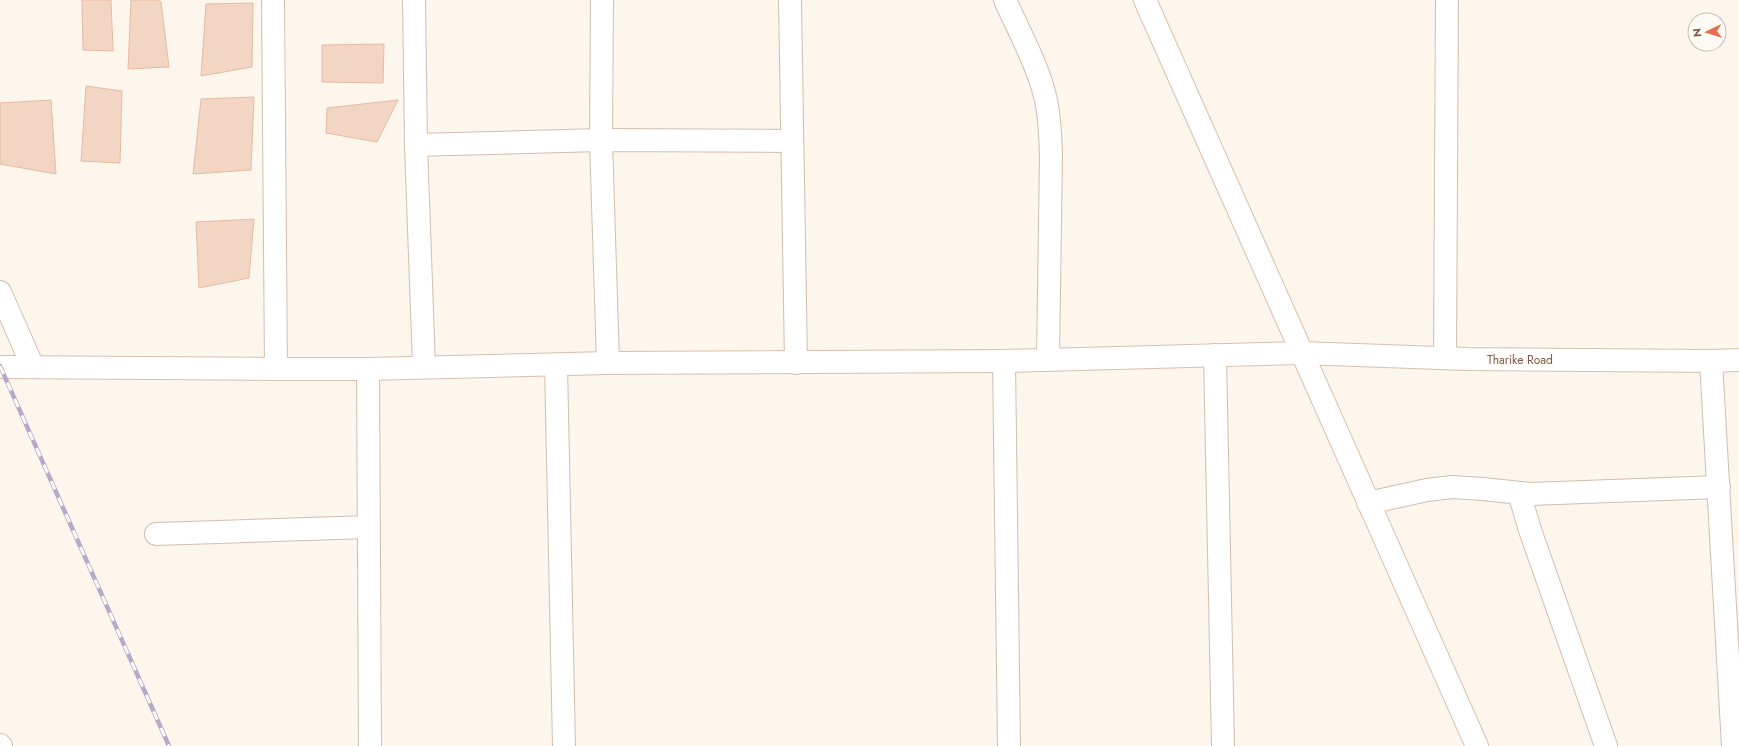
<svg xmlns="http://www.w3.org/2000/svg" width="1739" height="746" viewBox="0 0 1739 746" font-family="Jost,sans-serif">
	<style>
		.building { fill: #f3d5c3; stroke: #e6bba3 }
		.lines { fill: none; stroke-linecap: round; stroke-linejoin: round }
		.street-casing { stroke: #d1beb0; stroke-width: 24 }
		.secondary-casing { stroke: #d6c0b0; stroke-width: 24 }
		.street { stroke: #fff; stroke-width: 22 }
		.secondary { stroke: #fff; stroke-width: 22 }
		.rail-casing { stroke: #b9a8c9; stroke-width: 4.5 }
		.rail { stroke: #fffaf3; stroke-width: 3; stroke-dasharray: 9; stroke-linecap: butt }
		.labels { text-anchor: middle; dominant-baseline: central; stroke-width: 3; stroke-linejoin: round; paint-order: stroke }
		.street-label { font-size: 12px; fill: #7a5c4d; stroke: #fffaf3 }
	</style>
	<rect width="100%" height="100%" fill="#fdf6ec"/>
	<g class="building">
		<polygon points="82,0 111,0 113,51 83,50"/>
		<polygon points="131,0 158,0 161,2 169,67 128,69"/>
		<polygon points="253,3 252,67 201,76 206,4"/>
		<polygon points="384,44 383,83 322,82 322,45"/>
		<polygon points="86,86 122,91 120,163 81,161"/>
		<polygon points="254,97 251,170 193,174 201,99"/>
		<polygon points="51,100 56,174 0,164 0,103"/>
		<polygon points="398,100 377,142 326,133 327,108"/>
		<polygon points="254,219 249,278 199,288 196,222"/>
	</g>
	<g class="lines">
		<g class="street-casing">
			<g id="street">
				<polyline points="273,0 276,369"/>
				<polyline points="414,0 416,145 424,366"/>
				<polyline points="602,0 601,140 608,363"/>
				<polyline points="790,0 796,363"/>
				<path d="M1005 0C1018 29 1038 66 1045 96 1050 115 1050 134 1051 154L1048 359"/>
				<polyline points="416,145 601,140 792,141"/>
				<polyline points="0,292 33,367"/>
				<polyline points="1215,355 1223,746"/>
				<polyline points="1445,358 1447,0"/>
				<polyline points="1004,361 1009,746"/>
				<polyline points="1711,361 1733,746"/>
				<polyline points="556,365 564,746"/>
				<polyline points="368,369 370,746"/>
				<polyline points="1519,493 1531,533 1606,746"/>
				<polyline points="1368,503 1427,490 1452,487 1483,489 1530,494 1719,487"/>
				<polyline points="156,534 368,527"/>
				<polyline points="0,745 1,746"/>
			</g>
		</g>
		<g class="secondary-casing">
			<g id="secondary">
				<polyline points="1145,0 1477,746"/>
				<polyline points="0,367 276,369 368,369 608,363 1004,361 1301,353 1468,359 1711,361 1739,360"/>
			</g>
		</g>
		<use href="#street" class="street"/>
		<use href="#secondary" class="secondary"/>
		<g class="rail-casing">
			<polyline id="rail" points="0,366 169,746"/>
		</g>
		<use href="#rail" class="rail"/>
	</g>
	<g class="labels">
		<g class="street-label">
			<text x="1520" y="360">Tharike Road</text>
		</g>
	</g>
	<g transform="translate(1707 32) rotate(266)"><circle r="19" fill="#fffaf3" stroke="#cabbb1"/>
	<path d="M0-3L7 15L0 10L-7 15Z" fill="#e76f51"/>
	<text y="-6" font-size="11" font-weight="bold" text-anchor="middle" fill="#7a5c4d">N</text>
	</g>
</svg>
